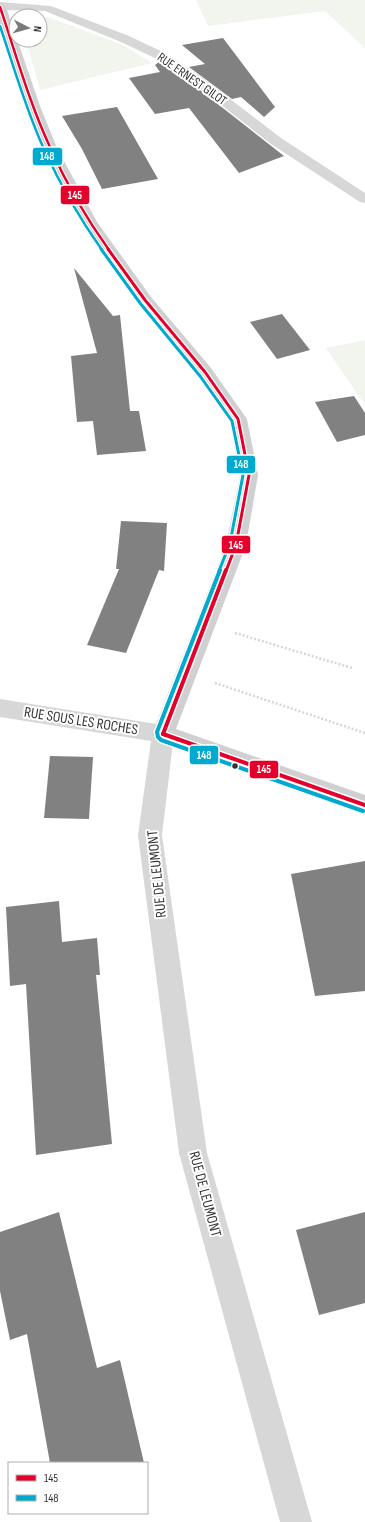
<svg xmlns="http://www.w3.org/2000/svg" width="365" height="1522" viewBox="0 0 365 1522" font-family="'Sofia Sans Condensed',sans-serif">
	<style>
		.green { fill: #f1f5ed }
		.building { fill: #818181 }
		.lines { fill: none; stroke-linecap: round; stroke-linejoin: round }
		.path { stroke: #d6d6d6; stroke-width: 2.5; stroke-dasharray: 2 2; stroke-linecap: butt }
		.street { fill: #d7d7d7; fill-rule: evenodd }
		.secondary { fill: #d0d0d0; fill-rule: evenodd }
		.bus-1-far2-casing { stroke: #fff; stroke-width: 4.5 }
		.bus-1-far1-casing { stroke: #fff; stroke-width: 5.5 }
		.bus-1-casing { stroke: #fff; stroke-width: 7 }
		.bus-2-far2-casing { stroke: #fff; stroke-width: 4.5 }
		.bus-2-far1-casing { stroke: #fff; stroke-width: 5.5 }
		.bus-2-casing { stroke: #fff; stroke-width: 7 }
		.bus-1-far2 { stroke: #e4002b; stroke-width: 2.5 }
		.bus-1-far1 { stroke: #e4002b; stroke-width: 3 }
		.bus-1 { stroke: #e4002b; stroke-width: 4 }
		.bus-2-far2 { stroke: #00a9ce; stroke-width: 2.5 }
		.bus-2-far1 { stroke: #00a9ce; stroke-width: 3 }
		.bus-2 { stroke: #00a9ce; stroke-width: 4 }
		.bus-dot { fill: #333; stroke: #fff; stroke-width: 1.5 }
		.labels { text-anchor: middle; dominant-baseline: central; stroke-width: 4; stroke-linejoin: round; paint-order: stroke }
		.far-street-label { font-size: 13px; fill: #333; stroke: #fff }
		.street-label { font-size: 15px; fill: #333; stroke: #fff }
		.line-badge { stroke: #fff; stroke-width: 1.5 }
		.badge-label { font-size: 11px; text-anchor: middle; font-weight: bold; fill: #fff }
	</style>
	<rect width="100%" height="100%" fill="#fff"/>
	<g class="green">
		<polygon points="196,0 365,0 365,48 325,11 208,26"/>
		<polygon points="48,17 123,45 152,63 40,90 26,40 40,40 40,18"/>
		<polygon points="365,340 365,405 326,348"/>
	</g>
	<g class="building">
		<polygon points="223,38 275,107 264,117 241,97 232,99 189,67 205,64 182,45"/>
		<polygon points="159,62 191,83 284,156 239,173 189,108 155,114 129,78 160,72 155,65"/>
		<polygon points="117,107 158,179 102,189 82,149 62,116"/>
		<polygon points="74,268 113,316 120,315 130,411 139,411 146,451 97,455 93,421 77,422 71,356 97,353"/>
		<polygon points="282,314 310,350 277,359 250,322"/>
		<polygon points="354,396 365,413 365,435 337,442 315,402"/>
		<polygon points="121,521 167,523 164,571 159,570 126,653 87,645 119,569 116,569"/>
		<polygon points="50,756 93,757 89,819 44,818"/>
		<polygon points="365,861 365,991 315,996 291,874"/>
		<polygon points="59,901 62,942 97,938 100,975 96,975 112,1144 36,1155 26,984 10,986 6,907"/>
		<polygon points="59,1212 97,1368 120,1360 144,1463 50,1463 27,1334 10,1340 0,1291 0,1232"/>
		<polygon points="365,1212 365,1303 319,1315 296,1230"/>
	</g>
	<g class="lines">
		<g class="path">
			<polyline points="235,633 352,668"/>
			<polyline points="215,683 365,733"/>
		</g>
		<g class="street">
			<polygon points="0,2 51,6 129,36 167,54 200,76 281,138 365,193 365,203 360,202 271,144 192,82 159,60 121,42 45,11 0,10"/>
			<polygon points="0,699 163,725 171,728 174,734 162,835 207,1153 312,1522 280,1522 179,1153 138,835 151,741 0,717"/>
		</g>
		<polygon class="secondary" points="0,3 4,5 6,7 40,106 57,148 97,222 151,297 211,368 247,419 258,475 246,545 176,729 365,795 365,815 155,740 152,734 226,545 240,475 229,419 199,376 139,303 83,223 43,148 26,106 0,25"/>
		<g class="bus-1-far2-casing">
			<path id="bus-1-far2" d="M0 7C16 54 29 102 50 147 66 183 86 218 109 250"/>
		</g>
		<g class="bus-1-far1-casing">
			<polyline id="bus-1-far1" points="108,249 145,300 205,372 238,419 249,475 236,545 226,571"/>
		</g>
		<g class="bus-1-casing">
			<g id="bus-1">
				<polyline points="163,734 226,570"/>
				<polyline points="163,734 365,805"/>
			</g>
		</g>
		<g class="bus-2-far2-casing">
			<path id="bus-2-far2" d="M0 26C14 67 26 110 44 149 60 184 80 219 102 250"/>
		</g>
		<g class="bus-2-far1-casing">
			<polyline id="bus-2-far1" points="101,249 140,303 200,376 232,421 243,475 230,543 219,571"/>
		</g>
		<g class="bus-2-casing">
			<polyline id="bus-2" points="220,570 157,732 158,737 161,740 363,811"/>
		</g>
		<use href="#bus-1-far2" class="bus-1-far2"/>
		<use href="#bus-1-far1" class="bus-1-far1"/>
		<use href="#bus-1" class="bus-1"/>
		<use href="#bus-2-far2" class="bus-2-far2"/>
		<use href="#bus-2-far1" class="bus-2-far1"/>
		<use href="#bus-2" class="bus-2"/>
	</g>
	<circle class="bus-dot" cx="235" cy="766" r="3.5"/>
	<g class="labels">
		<g class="far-street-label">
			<text transform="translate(192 79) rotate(35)">RUE ERNEST GILOT</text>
		</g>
		<g class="street-label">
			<text transform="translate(81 721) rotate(9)">RUE SOUS LES ROCHES</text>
			<text transform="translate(157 874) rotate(-96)">RUE DE LEUMONT</text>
			<text transform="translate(205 1194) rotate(75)">RUE DE LEUMONT</text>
		</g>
	</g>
	<g class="line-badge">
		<rect x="32" y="147" width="31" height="19" rx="4" fill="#00a9ce"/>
		<rect x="60" y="185" width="30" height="20" rx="4" fill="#e4002b"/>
		<rect x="226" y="455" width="30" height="19" rx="4" fill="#00a9ce"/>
		<rect x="221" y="535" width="30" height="19" rx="4" fill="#e4002b"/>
		<rect x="189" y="745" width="30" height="20" rx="4" fill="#00a9ce"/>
		<rect x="249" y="760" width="30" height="19" rx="4" fill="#e4002b"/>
	</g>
	<g class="badge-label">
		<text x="47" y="160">148</text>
		<text x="75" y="199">145</text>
		<text x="241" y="468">148</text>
		<text x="236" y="549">145</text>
		<text x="204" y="759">148</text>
		<text x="264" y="773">145</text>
	</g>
	<rect x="8" y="1462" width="140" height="52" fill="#ffffff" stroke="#adadad"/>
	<rect x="16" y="1475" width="20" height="6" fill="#e4002b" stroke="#adadad"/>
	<text x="44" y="1482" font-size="12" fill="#333333">145</text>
	<rect x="16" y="1495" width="20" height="6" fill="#00a9ce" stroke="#adadad"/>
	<text x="44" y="1502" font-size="12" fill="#333333">148</text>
	<g transform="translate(28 28) rotate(96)"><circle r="19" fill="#ffffff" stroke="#adadad"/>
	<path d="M0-3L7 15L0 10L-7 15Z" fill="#7a7a7a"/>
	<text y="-6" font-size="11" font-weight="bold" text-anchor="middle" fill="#333333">N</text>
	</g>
</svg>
